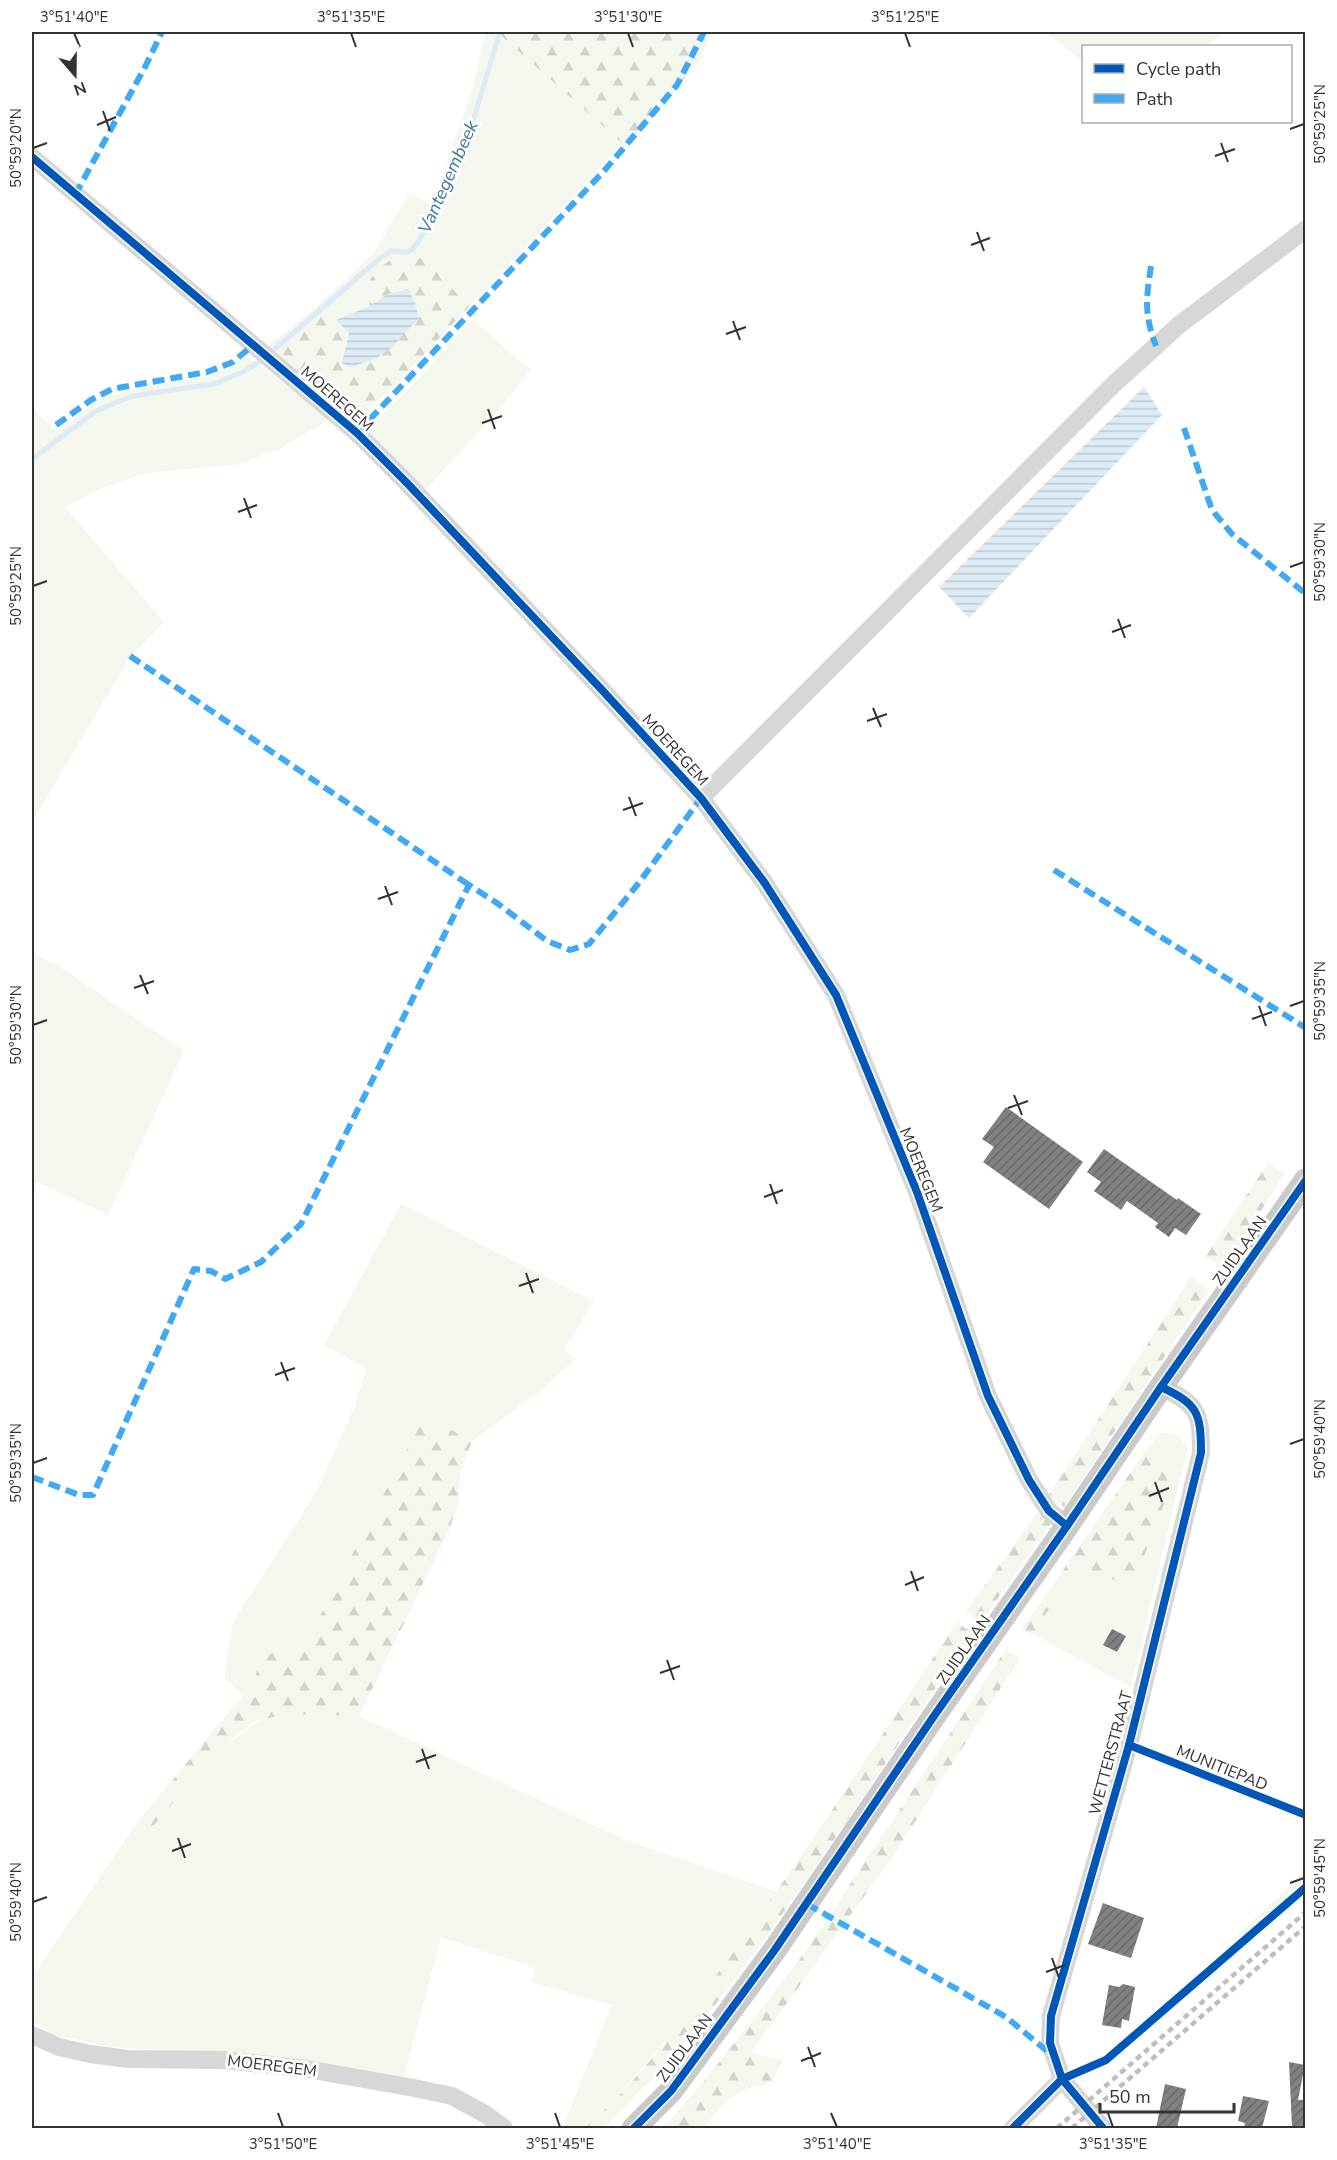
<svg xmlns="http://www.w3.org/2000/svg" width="1337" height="2160" viewBox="0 0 1337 2160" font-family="'Nunito Sans',sans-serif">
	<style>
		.grass { fill: #f3f7ee }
		.forest { fill: url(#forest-firs) }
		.water { fill: url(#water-rules) }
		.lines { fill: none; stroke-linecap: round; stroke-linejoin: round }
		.stream { stroke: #dcebf4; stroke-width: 5 }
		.building { fill: url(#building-hatch) }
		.minor { stroke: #d7d7d7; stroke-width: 18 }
		.major { stroke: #cacaca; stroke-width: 24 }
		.rail { stroke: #bebebe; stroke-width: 4.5; stroke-dasharray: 6 4.5; stroke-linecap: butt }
		.quiet { stroke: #3fa9f5; stroke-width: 6; stroke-dasharray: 12 6; stroke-linecap: butt }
		.cycleway-casing { stroke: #fff; stroke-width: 11 }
		.cycleway { stroke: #0057b8; stroke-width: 8 }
		.ticks { fill: none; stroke: #333; stroke-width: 2 }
		.labels { text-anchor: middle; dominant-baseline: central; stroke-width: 6; stroke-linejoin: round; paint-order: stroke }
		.street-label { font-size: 16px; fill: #333; stroke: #fff }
		.water-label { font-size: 18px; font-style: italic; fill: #39779d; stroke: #fff }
		.neatline { fill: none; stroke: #333; stroke-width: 2 }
		.ticks-label { font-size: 15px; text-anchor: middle; fill: #333 }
	</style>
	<defs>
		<pattern id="forest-firs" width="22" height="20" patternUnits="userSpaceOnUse" patternTransform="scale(1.5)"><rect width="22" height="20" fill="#f3f7ee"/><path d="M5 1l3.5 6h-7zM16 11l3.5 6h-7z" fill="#d1d4cd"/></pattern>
		<pattern id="water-rules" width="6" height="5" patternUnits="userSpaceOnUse" patternTransform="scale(1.5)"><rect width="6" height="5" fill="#dcebf4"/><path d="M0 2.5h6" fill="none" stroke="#bdcad2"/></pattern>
		<pattern id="building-hatch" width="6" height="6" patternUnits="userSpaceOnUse" patternTransform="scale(1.5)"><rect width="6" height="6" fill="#818181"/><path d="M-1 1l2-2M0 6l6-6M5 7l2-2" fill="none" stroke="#6a6a6a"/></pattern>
	</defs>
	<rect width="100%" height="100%" fill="#fff"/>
	<g class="grass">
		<polygon points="486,32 497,32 623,143 469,307 429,263 364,290 370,306 336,320 315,308 373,254 410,192 432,206 473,86"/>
		<polygon points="1046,32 1224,32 1207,46 1084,46 1083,62"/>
		<polygon points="472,320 531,370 484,427 425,490 371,437 369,428 423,374"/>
		<polygon points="247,356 331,419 281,448 240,464 146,473 102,488 65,507 164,622 130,657 32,822 32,408 57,432 98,400 138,387 209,376"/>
		<polygon points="32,953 57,965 184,1051 108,1215 37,1182 32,1193"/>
		<polygon points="401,1204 594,1301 564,1350 576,1359 538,1393 472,1441 446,1427 420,1425 294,1666 260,1659 254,1681 243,1695 225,1679 225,1670 233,1622 318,1489 356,1403 366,1368 324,1345"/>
		<path d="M1160 1433C1174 1432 1183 1436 1187 1450L1131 1687 1032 1634 1078 1567 1114 1580 1160 1451 1147 1449Z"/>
		<polygon points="289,1714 359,1716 630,1842 777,1892 687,2016 605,2111 585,2128 562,2128 612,2005 531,1982 536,1968 441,1937 404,2077 195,2052 109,2047 52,2034 32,2021 32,1977 136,1824 149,1831 218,1750 261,1720"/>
		<polygon points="1305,1873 1305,1897 1248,1946 1237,1935"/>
	</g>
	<g class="forest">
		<polygon points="497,32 713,32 699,60 629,149"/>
		<path d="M406 251 429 263 469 307 389 391 358 417 324 384 301 379 266 348 315 308 336 320 349 333 344 351 388 294 370 306 364 290C373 271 387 261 406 251Z"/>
		<polygon points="1268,1163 1285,1173 1225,1268 1205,1257"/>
		<polygon points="1191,1277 1209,1290 1064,1507 1049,1495"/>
		<polygon points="420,1425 446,1427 472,1441 460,1472 458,1505 449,1530 359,1716 289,1714 255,1721 218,1750 149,1831 136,1824 254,1682 260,1659 274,1652 294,1666"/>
		<path d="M1147 1449C1164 1451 1169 1457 1176 1473L1142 1562 1129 1578 1114 1580 1078 1567 1032 1634 1022 1629Z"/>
		<polygon points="1038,1512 1052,1522 981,1622 966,1611"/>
		<path d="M957 1622 972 1633C883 1766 797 1903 697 2028 669 2064 635 2095 604 2128H585C642 2078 692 2009 737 1947 814 1841 884 1731 957 1622Z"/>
		<polygon points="1006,1649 1020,1658 891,1859 751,2053 781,2060 772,2082 745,2089 727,2101 703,2128 664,2128 721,2060 806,1951"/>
	</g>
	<g class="water">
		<polygon points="408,289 415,303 419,318 390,349 375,359 350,367 342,363 349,333 336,320 370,306 388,294"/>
		<polygon points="1144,387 1162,415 969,618 939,587"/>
	</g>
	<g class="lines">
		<g class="stream">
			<polyline points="269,354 380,258 391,251 407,252 413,249 431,222 470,131 500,32"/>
			<polyline points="32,459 96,411 132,396 214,384 243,372 259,362"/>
		</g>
	</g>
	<g class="building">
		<polygon points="1006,1107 1083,1162 1049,1209 983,1162 994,1147 982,1139"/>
		<polygon points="1104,1149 1177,1200 1178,1198 1201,1214 1186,1235 1175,1228 1169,1237 1155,1227 1158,1223 1127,1201 1121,1210 1094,1191 1101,1182 1087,1172"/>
		<polygon points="1112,1629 1126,1636 1117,1652 1103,1645"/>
		<polygon points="1103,1903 1144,1918 1131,1958 1088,1944"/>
		<polygon points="1123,1984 1135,1987 1129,2021 1122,2019 1121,2028 1102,2025 1109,1985 1119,1987"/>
		<polygon points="1289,2062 1305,2065 1298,2100 1305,2100 1305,2127 1292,2127"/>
		<polygon points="1165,2084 1186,2089 1177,2128 1156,2128"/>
		<polygon points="1243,2096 1269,2101 1262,2128 1244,2128 1245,2123 1238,2121"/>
	</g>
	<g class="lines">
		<g class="minor">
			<polyline points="32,157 357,433 407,483 602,690 701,798 764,882 836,995 917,1192 988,1396 1029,1480 1049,1511 1067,1526"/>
			<polyline points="701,798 1114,384 1179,325 1306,229"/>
			<polyline points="32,2035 59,2047 90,2054 128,2059 224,2060 307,2069 414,2088 452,2096 485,2114 504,2128"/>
			<polyline points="1013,2128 1062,2079"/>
			<path d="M1103 2128 1062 2079 1050 2043 1051 2016 1129 1745 1201 1453C1201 1413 1198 1404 1161 1387"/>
		</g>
		<polyline class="major" points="634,2128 671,2091 774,1951 934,1716 1067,1526 1161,1387 1306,1180"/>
		<g class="rail">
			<polyline points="1057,2128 1306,1912"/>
			<polyline points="1072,2128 1306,1926"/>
		</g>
		<g class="quiet">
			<polyline points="75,195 145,67 162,32"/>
			<path d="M1151 266C1146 300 1144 314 1156 346"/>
			<polyline points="56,425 91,400 112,389 207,372 233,362 253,345"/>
			<polyline points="1184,428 1212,510 1232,534 1306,594"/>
			<polyline points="357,433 604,171 677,85 704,32"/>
			<polyline points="130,656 469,885"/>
			<polyline points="1054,870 1306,1028"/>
			<polyline points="32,1477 79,1495 93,1495 194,1269 211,1271 225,1279 261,1262 301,1224 469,885 497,903 547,941 570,950 589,944 638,884 701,798"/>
			<polyline points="807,1904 1006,2017 1053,2056"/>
		</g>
		<g class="cycleway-casing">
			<g id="cycleway">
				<polyline points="32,157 357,433 407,483 602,690 701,798 764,882 836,995 917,1192 988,1396 1029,1480 1049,1511 1067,1526"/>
				<polyline points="1129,1745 1306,1815"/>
				<polyline points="634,2128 671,2091 774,1951 934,1716 1067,1526 1161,1387 1306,1180"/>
				<polyline points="1013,2128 1062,2079 1106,2060 1306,1887"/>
				<path d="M1103 2128 1062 2079 1050 2043 1051 2016 1129 1745 1201 1453C1201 1413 1198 1404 1161 1387"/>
			</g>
		</g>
		<use href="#cycleway" class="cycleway"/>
	</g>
	<path class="ticks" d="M74 33 80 47M351 33 356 47M628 33 633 47M905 33 910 47M103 111 110 131M97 125 116 117M1290 129 1304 124M1221 143 1228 162M33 148 47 143M1215 156 1235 149M977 232 984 251M971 245 990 238M733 321 740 340M726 334 746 327M488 409 495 429M482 423 502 416M244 498 251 518M238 512 257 505M1290 567 1304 562M33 586 47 581M1118 619 1125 638M1112 632 1131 625M873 708 881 727M867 721 887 714M629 797 636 816M623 810 643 803M385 886 392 905M378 899 398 892M140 975 148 994M134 988 154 981M1259 1006 1266 1026M1290 1006 1304 1001M1252 1019 1272 1012M33 1025 47 1020M1014 1095 1022 1115M1008 1108 1028 1101M770 1184 777 1204M764 1197 783 1190M526 1273 533 1293M519 1286 539 1279M281 1362 288 1381M275 1375 295 1368M1290 1444 1304 1439M33 1463 47 1458M1155 1482 1162 1502M1149 1496 1169 1488M911 1571 918 1591M905 1585 924 1577M667 1660 674 1680M660 1673 680 1666M422 1749 429 1769M416 1762 436 1755M178 1838 185 1858M172 1851 191 1844M1290 1883 1304 1878M33 1902 47 1897M1052 1958 1059 1978M1046 1972 1065 1965M808 2047 815 2067M801 2061 821 2053M278 2113 283 2127M555 2113 560 2127M831 2113 837 2127M1108 2113 1113 2127"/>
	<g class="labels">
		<g class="street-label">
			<text transform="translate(337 399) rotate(41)">MOEREGEM</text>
			<text transform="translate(675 750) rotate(48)">MOEREGEM</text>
			<text transform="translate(921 1170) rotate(68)">MOEREGEM</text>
			<text transform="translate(1240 1251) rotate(-55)">ZUIDLAAN</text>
			<text transform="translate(964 1650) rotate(-55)">ZUIDLAAN</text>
			<text transform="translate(1111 1753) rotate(-75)">WETTERSTRAAT</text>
			<text transform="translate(1222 1768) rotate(22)">MUNITIEPAD</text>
			<text transform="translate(685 2048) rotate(-53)">ZUIDLAAN</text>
			<text transform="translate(272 2066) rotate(7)">MOEREGEM</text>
		</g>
		<g class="water-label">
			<text transform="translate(448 177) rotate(-66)">Vantegembeek</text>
		</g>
	</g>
	<rect width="1337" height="2160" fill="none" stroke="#ffffff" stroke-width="66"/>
	<rect x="1082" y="45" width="210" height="78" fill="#ffffff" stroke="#adadad" stroke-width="1.5"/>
	<rect x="1094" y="64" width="30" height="9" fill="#0057b8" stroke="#adadad" stroke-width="1.5"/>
	<text x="1136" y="75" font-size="18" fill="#333333">Cycle path</text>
	<rect x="1094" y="94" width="30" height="9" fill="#3fa9f5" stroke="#adadad" stroke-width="1.5"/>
	<text x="1136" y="105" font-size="18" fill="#333333">Path</text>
	<g transform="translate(75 75) rotate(160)" stroke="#ffffff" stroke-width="4.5" paint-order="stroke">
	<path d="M0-4.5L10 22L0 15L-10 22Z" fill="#333333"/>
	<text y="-9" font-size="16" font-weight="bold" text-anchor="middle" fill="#333333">N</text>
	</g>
	<path d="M1100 2103v9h134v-9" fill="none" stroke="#333333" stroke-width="3"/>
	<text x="1109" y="2103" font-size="18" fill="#333333" stroke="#ffffff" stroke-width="4.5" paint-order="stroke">50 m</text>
	<rect x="33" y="33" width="1271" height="2094" class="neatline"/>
	<g class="ticks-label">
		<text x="74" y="22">3°51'40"E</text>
		<text x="351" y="22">3°51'35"E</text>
		<text x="628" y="22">3°51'30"E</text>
		<text x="905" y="22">3°51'25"E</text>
		<text transform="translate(1320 124) rotate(-90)" y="5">50°59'25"N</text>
		<text transform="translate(16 148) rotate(-90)" y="5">50°59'20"N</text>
		<text transform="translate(1320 562) rotate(-90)" y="5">50°59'30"N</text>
		<text transform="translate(16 586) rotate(-90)" y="5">50°59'25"N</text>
		<text transform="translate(1320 1001) rotate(-90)" y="5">50°59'35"N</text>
		<text transform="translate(16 1025) rotate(-90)" y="5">50°59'30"N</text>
		<text transform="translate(1320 1439) rotate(-90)" y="5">50°59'40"N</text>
		<text transform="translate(16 1463) rotate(-90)" y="5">50°59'35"N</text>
		<text transform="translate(1320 1878) rotate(-90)" y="5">50°59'45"N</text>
		<text transform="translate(16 1902) rotate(-90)" y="5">50°59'40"N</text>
		<text x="283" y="2149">3°51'50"E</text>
		<text x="560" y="2149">3°51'45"E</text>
		<text x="837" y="2149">3°51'40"E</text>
		<text x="1113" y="2149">3°51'35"E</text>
	</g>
</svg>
